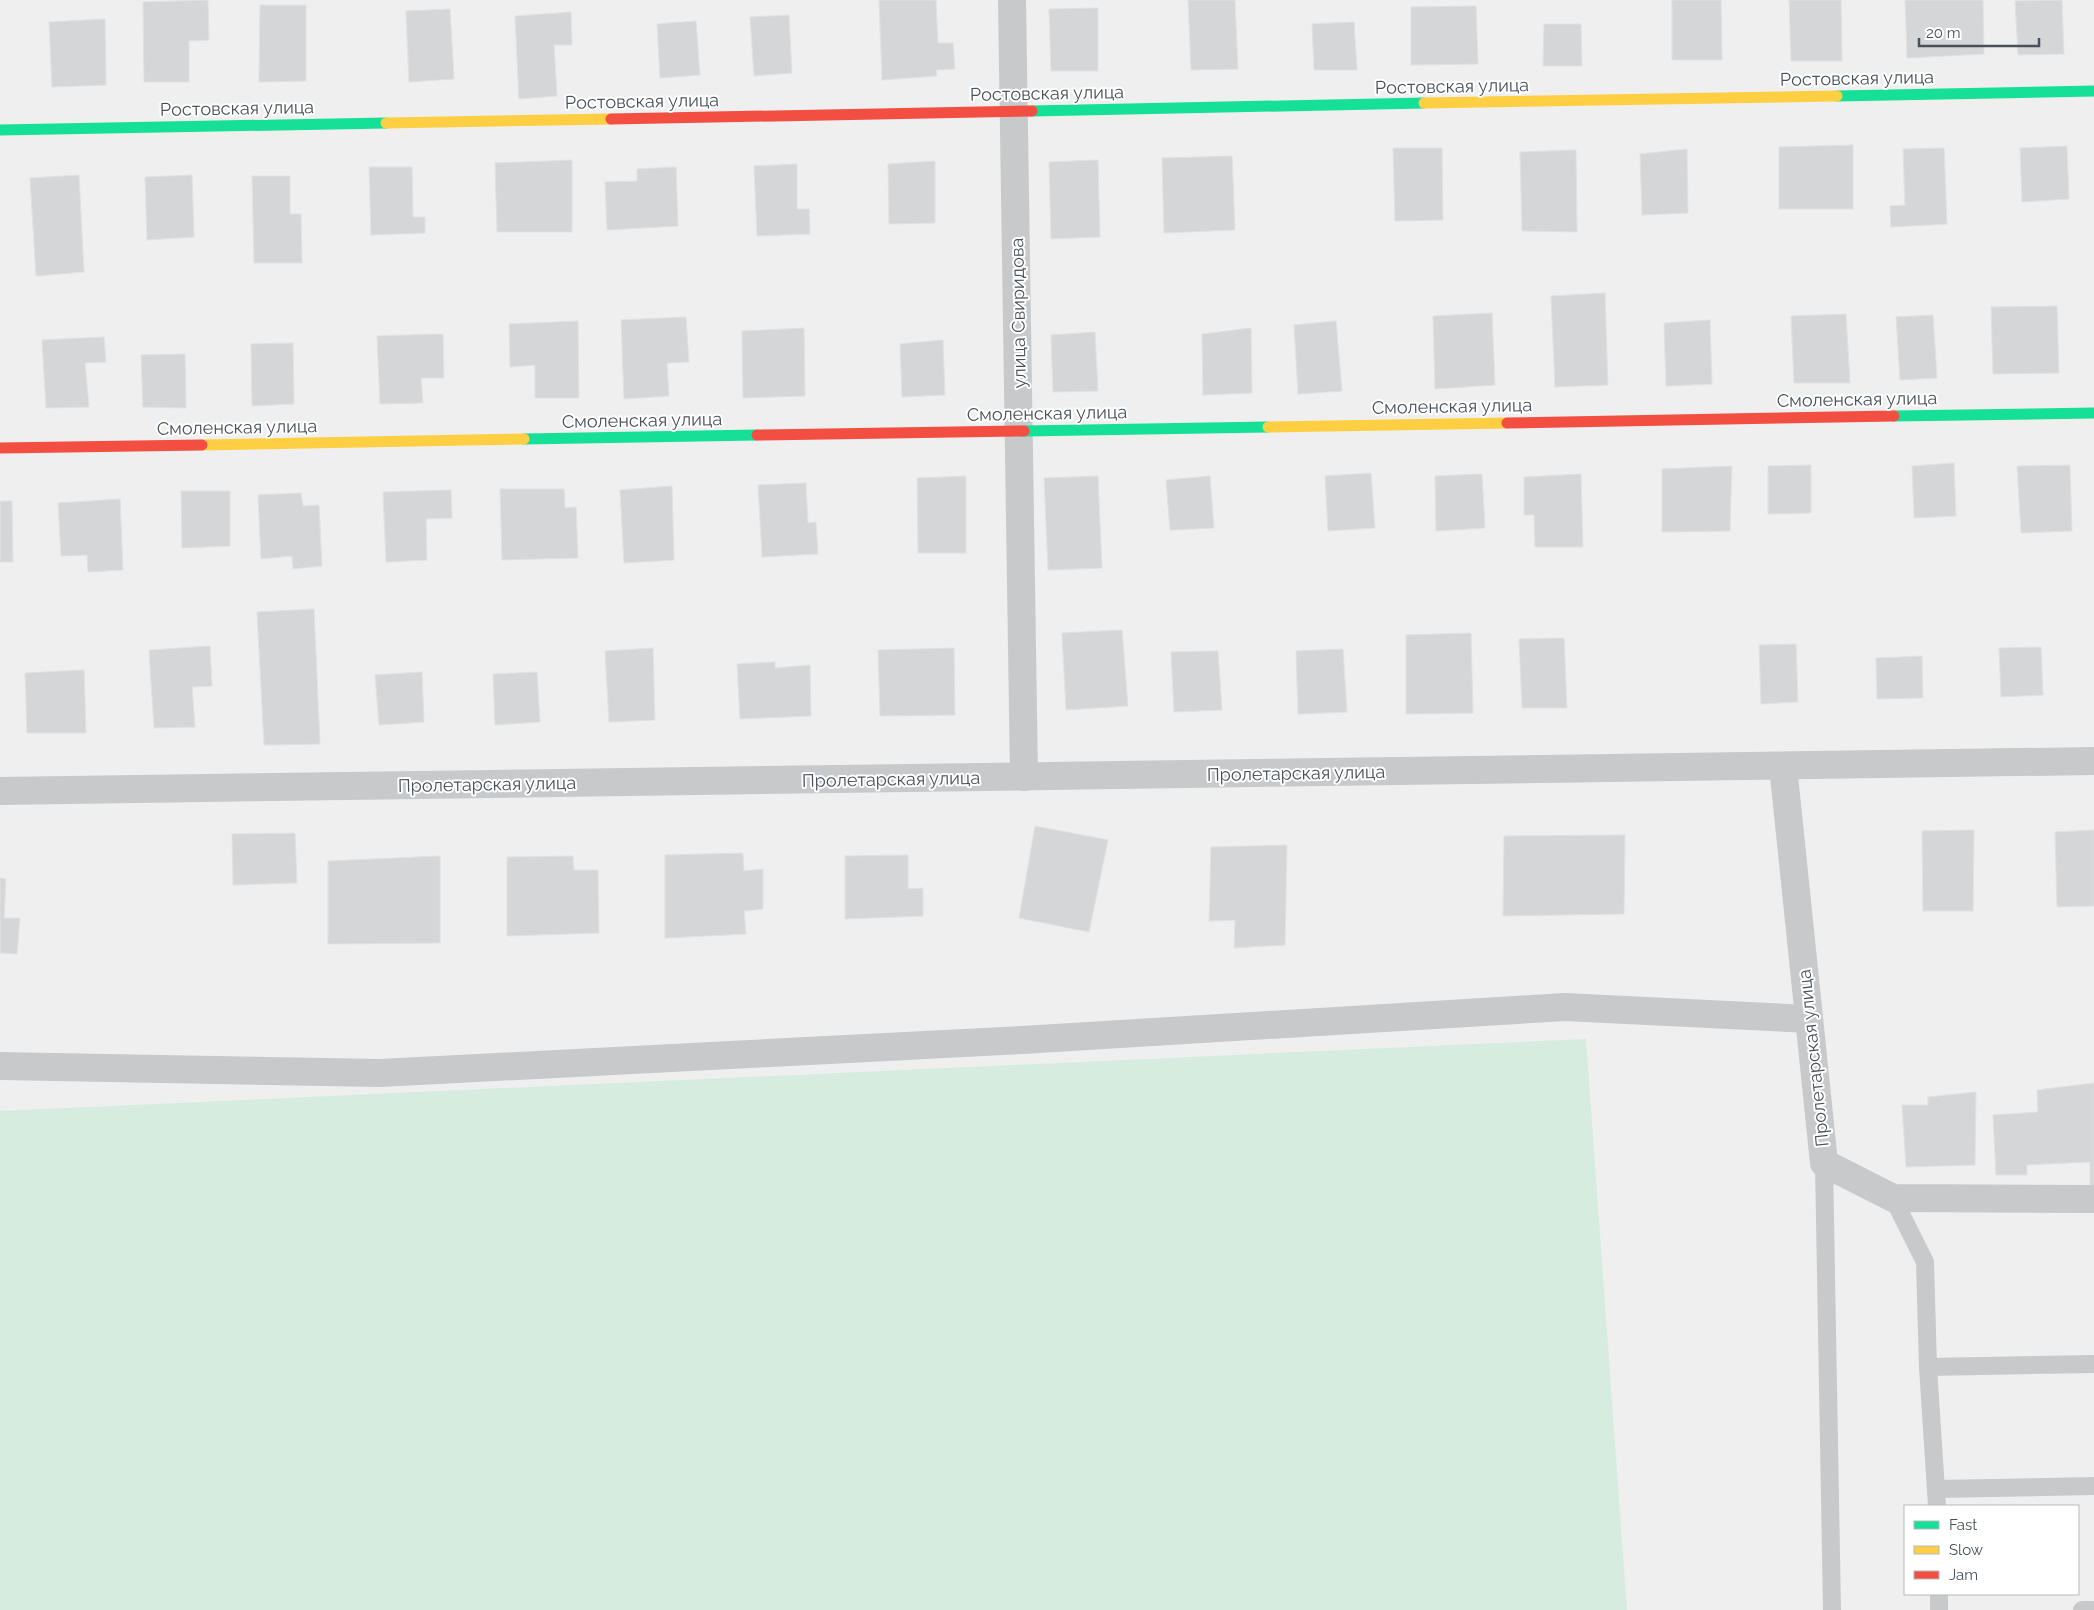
<svg xmlns="http://www.w3.org/2000/svg" width="2094" height="1610" viewBox="0 0 2094 1610" font-family="Raleway,sans-serif">
	<style>
		.green { fill: #d6ecdf }
		.building { fill: #d5d6d8; stroke: #e1e1e2 }
		.lines { fill: none; stroke-linecap: round; stroke-linejoin: round }
		.lane { stroke: #c7c9ca; stroke-width: 18 }
		.street { stroke: #c7c9ca; stroke-width: 28 }
		.fast { stroke: #16e098; stroke-width: 11 }
		.slow { stroke: #ffcf43; stroke-width: 11 }
		.jam { stroke: #f24e42; stroke-width: 11 }
		.labels { text-anchor: middle; dominant-baseline: central; stroke-width: 4; stroke-linejoin: round; paint-order: stroke }
		.street-label { font-size: 18px; fill: #485059; stroke: #fff }
	</style>
	<rect width="100%" height="100%" fill="#efefef"/>
	<polygon class="green" points="1586,1039 1627,1610 0,1610 0,1111"/>
	<g class="building">
		<polygon points="208,0 209,40 189,41 189,82 144,82 143,2"/>
		<polygon points="879,0 936,0 938,43 953,43 955,69 936,70 937,76 882,80"/>
		<polygon points="1188,0 1235,0 1238,69 1191,70"/>
		<polygon points="1672,0 1721,0 1722,60 1672,60"/>
		<polygon points="1789,0 1841,0 1842,61 1791,61"/>
		<polygon points="1905,0 1983,0 1984,54 1907,58"/>
		<polygon points="2062,0 2064,54 2018,55 2015,1"/>
		<polygon points="260,5 306,5 306,81 259,82"/>
		<polygon points="1476,6 1478,64 1411,65 1411,7"/>
		<polygon points="1098,8 1098,71 1051,71 1049,9"/>
		<polygon points="450,9 454,79 409,82 406,11"/>
		<polygon points="571,12 572,45 554,45 557,96 519,99 515,16"/>
		<polygon points="789,15 792,73 754,76 750,17"/>
		<polygon points="105,19 106,85 52,87 49,22"/>
		<polygon points="696,21 700,75 660,78 657,24"/>
		<polygon points="1354,22 1357,70 1314,70 1312,24"/>
		<polygon points="1544,24 1581,24 1582,66 1543,66"/>
		<polygon points="1853,145 1853,209 1779,209 1779,147"/>
		<polygon points="2067,146 2069,199 2022,202 2020,148"/>
		<polygon points="1393,148 1442,148 1443,220 1395,221"/>
		<polygon points="1944,148 1947,224 1891,227 1890,206 1905,205 1903,149"/>
		<polygon points="1687,149 1688,213 1642,215 1640,154"/>
		<polygon points="1576,150 1577,232 1522,231 1520,152"/>
		<polygon points="1232,156 1235,230 1164,233 1162,158"/>
		<polygon points="572,160 572,232 497,232 495,163"/>
		<polygon points="1098,160 1100,237 1051,239 1049,162"/>
		<polygon points="935,161 935,223 889,224 888,164"/>
		<polygon points="797,164 797,209 809,209 810,234 757,236 754,166"/>
		<polygon points="369,167 412,167 413,217 425,217 425,233 371,235"/>
		<polygon points="676,167 678,226 607,230 605,182 637,181 637,169"/>
		<polygon points="79,175 84,272 36,276 30,178"/>
		<polygon points="192,175 194,237 147,240 145,177"/>
		<polygon points="252,176 290,176 290,214 301,214 302,263 254,263"/>
		<polygon points="1605,293 1608,385 1555,387 1551,296"/>
		<polygon points="2057,306 2059,373 1993,374 1991,307"/>
		<polygon points="1492,313 1495,385 1435,389 1433,316"/>
		<polygon points="1846,314 1850,383 1794,383 1791,316"/>
		<polygon points="1933,315 1937,378 1900,380 1896,317"/>
		<polygon points="686,317 689,362 667,363 669,396 624,399 621,320"/>
		<polygon points="1710,320 1712,384 1666,386 1664,323"/>
		<polygon points="578,321 579,398 535,398 535,365 510,367 509,324"/>
		<polygon points="1336,321 1342,391 1298,394 1294,325"/>
		<polygon points="804,328 805,396 743,398 742,331"/>
		<polygon points="1251,328 1252,393 1203,395 1202,334"/>
		<polygon points="1095,332 1098,391 1053,392 1051,335"/>
		<polygon points="443,334 444,378 421,378 423,403 380,404 377,336"/>
		<polygon points="104,337 106,362 85,363 89,407 46,408 42,340"/>
		<polygon points="943,340 945,395 902,397 900,344"/>
		<polygon points="293,343 294,404 252,406 251,344"/>
		<polygon points="185,354 186,408 143,407 141,355"/>
		<polygon points="1954,463 1956,516 1914,518 1912,466"/>
		<polygon points="1811,465 1811,513 1768,514 1768,466"/>
		<polygon points="2070,465 2072,531 2021,533 2017,466"/>
		<polygon points="1732,466 1730,531 1662,532 1662,469"/>
		<polygon points="1371,473 1375,528 1328,531 1325,476"/>
		<polygon points="1482,474 1485,528 1436,531 1435,476"/>
		<polygon points="1581,474 1583,547 1535,547 1534,515 1524,515 1524,477"/>
		<polygon points="966,476 966,553 918,553 917,478"/>
		<polygon points="1098,476 1102,568 1048,570 1044,478"/>
		<polygon points="1210,476 1214,528 1170,530 1166,480"/>
		<polygon points="806,483 808,523 816,522 818,554 762,557 758,485"/>
		<polygon points="672,486 674,560 624,563 620,490"/>
		<polygon points="500,489 564,489 565,508 576,507 578,558 502,560"/>
		<polygon points="451,490 452,518 426,519 427,560 386,562 383,492"/>
		<polygon points="181,491 230,491 230,546 182,548"/>
		<polygon points="301,493 303,506 319,505 322,566 293,569 292,556 261,559 258,495"/>
		<polygon points="120,499 123,570 88,572 87,555 61,556 58,503"/>
		<polygon points="0,501 12,501 13,562 0,562"/>
		<polygon points="314,609 320,744 264,745 257,612"/>
		<polygon points="1122,630 1128,706 1066,710 1062,633"/>
		<polygon points="1471,633 1473,713 1406,714 1406,635"/>
		<polygon points="1564,638 1567,708 1522,708 1519,639"/>
		<polygon points="1796,644 1798,702 1761,704 1759,645"/>
		<polygon points="210,646 212,686 192,687 195,727 154,728 149,650"/>
		<polygon points="2041,647 2043,695 2001,697 1999,648"/>
		<polygon points="653,648 655,720 609,722 605,651"/>
		<polygon points="954,648 955,715 880,716 878,650"/>
		<polygon points="1343,649 1347,712 1298,714 1296,651"/>
		<polygon points="1218,651 1222,710 1174,712 1171,652"/>
		<polygon points="1922,656 1923,698 1877,699 1876,658"/>
		<polygon points="775,662 775,668 810,665 811,716 740,719 737,664"/>
		<polygon points="84,670 86,733 27,733 25,673"/>
		<polygon points="422,672 424,722 379,725 375,675"/>
		<polygon points="537,672 540,722 495,725 493,674"/>
		<polygon points="1035,826 1108,840 1089,932 1019,918"/>
		<polygon points="1974,830 1973,911 1923,911 1922,831"/>
		<polygon points="2094,830 2094,906 2057,907 2055,832"/>
		<polygon points="295,833 297,883 233,885 232,834"/>
		<polygon points="1625,835 1624,914 1503,916 1504,836"/>
		<polygon points="1287,845 1285,945 1234,948 1235,920 1209,921 1211,847"/>
		<polygon points="743,853 744,871 763,869 763,909 744,911 746,934 665,938 665,855"/>
		<polygon points="908,855 908,889 923,888 923,916 845,919 845,856"/>
		<polygon points="440,856 440,943 328,944 328,861"/>
		<polygon points="573,856 574,870 598,870 599,933 507,936 507,857"/>
		<polygon points="0,878 6,879 4,918 20,918 17,954 0,953"/>
		<polygon points="2094,1083 2094,1189 2090,1189 2090,1162 2027,1165 2027,1175 1996,1175 1993,1115 2038,1112 2037,1090"/>
		<polygon points="1976,1092 1975,1165 1906,1167 1902,1105 1928,1105 1928,1097"/>
	</g>
	<g class="lines">
		<g class="lane">
			<polyline points="1824,1163 1832,1610"/>
			<polyline points="1893,1198 1925,1262 1928,1367 1937,1506"/>
			<polyline points="1928,1367 2094,1364"/>
			<polyline points="1936,1489 2094,1486"/>
			<polyline points="1939,1594 1939,1610"/>
			<polyline points="2082,1610 2094,1610"/>
		</g>
		<g class="street">
			<polyline points="1012,0 1024,777"/>
			<polyline points="1783,766 1824,1163 1893,1198 2094,1199"/>
			<polyline points="0,791 2094,761"/>
			<polyline points="0,1066 380,1073 1022,1040 1565,1007 1809,1019"/>
		</g>
		<g class="fast">
			<polyline points="1837,96 2094,91"/>
			<polyline points="1032,111 1424,103"/>
			<polyline points="0,130 386,123"/>
			<polyline points="1894,416 2094,413"/>
			<polyline points="1024,431 1268,427"/>
			<polyline points="524,439 757,435"/>
		</g>
		<g class="slow">
			<polyline points="1424,103 1837,96"/>
			<polyline points="386,123 611,119"/>
			<polyline points="1268,427 1507,423"/>
			<polyline points="202,445 524,439"/>
		</g>
		<g class="jam">
			<polyline points="611,119 1032,111"/>
			<polyline points="1507,423 1894,416"/>
			<polyline points="757,435 1024,431"/>
			<polyline points="0,448 202,445"/>
		</g>
	</g>
	<g class="labels">
		<g class="street-label">
			<text transform="translate(1857 78) rotate(-1)">Ростовская улица</text>
			<text transform="translate(1452 86) rotate(-1)">Ростовская улица</text>
			<text transform="translate(1047 93) rotate(-1)">Ростовская улица</text>
			<text transform="translate(642 101) rotate(-1)">Ростовская улица</text>
			<text transform="translate(237 108) rotate(-1)">Ростовская улица</text>
			<text transform="translate(1018 313) rotate(-91)">улица Свиридова</text>
			<text transform="translate(1857 399) rotate(-1)">Смоленская улица</text>
			<text transform="translate(1452 406) rotate(-1)">Смоленская улица</text>
			<text transform="translate(1047 413) rotate(-1)">Смоленская улица</text>
			<text transform="translate(642 420) rotate(-1)">Смоленская улица</text>
			<text transform="translate(237 427) rotate(-1)">Смоленская улица</text>
			<text transform="translate(1296 773) rotate(-1)">Пролетарская улица</text>
			<text transform="translate(891 779) rotate(-1)">Пролетарская улица</text>
			<text transform="translate(487 784) rotate(-1)">Пролетарская улица</text>
			<text transform="translate(1813 1058) rotate(-96)">Пролетарская улица</text>
		</g>
	</g>
	<rect x="1904" y="1505" width="175" height="90" fill="#ffffff" stroke="#b6b9bd"/>
	<rect x="1914" y="1521" width="25" height="8" fill="#16e098" stroke="#b6b9bd"/>
	<text x="1949" y="1530" font-size="15" fill="#485059">Fast</text>
	<rect x="1914" y="1546" width="25" height="8" fill="#ffcf43" stroke="#b6b9bd"/>
	<text x="1949" y="1555" font-size="15" fill="#485059">Slow</text>
	<rect x="1914" y="1571" width="25" height="8" fill="#f24e42" stroke="#b6b9bd"/>
	<text x="1949" y="1580" font-size="15" fill="#485059">Jam</text>
	<path d="M1919 38v8h120v-8" fill="none" stroke="#485059" stroke-width="2.5"/>
	<text x="1926" y="38" font-size="15" fill="#485059" stroke="#ffffff" stroke-width="4" paint-order="stroke">20 m</text>
</svg>
